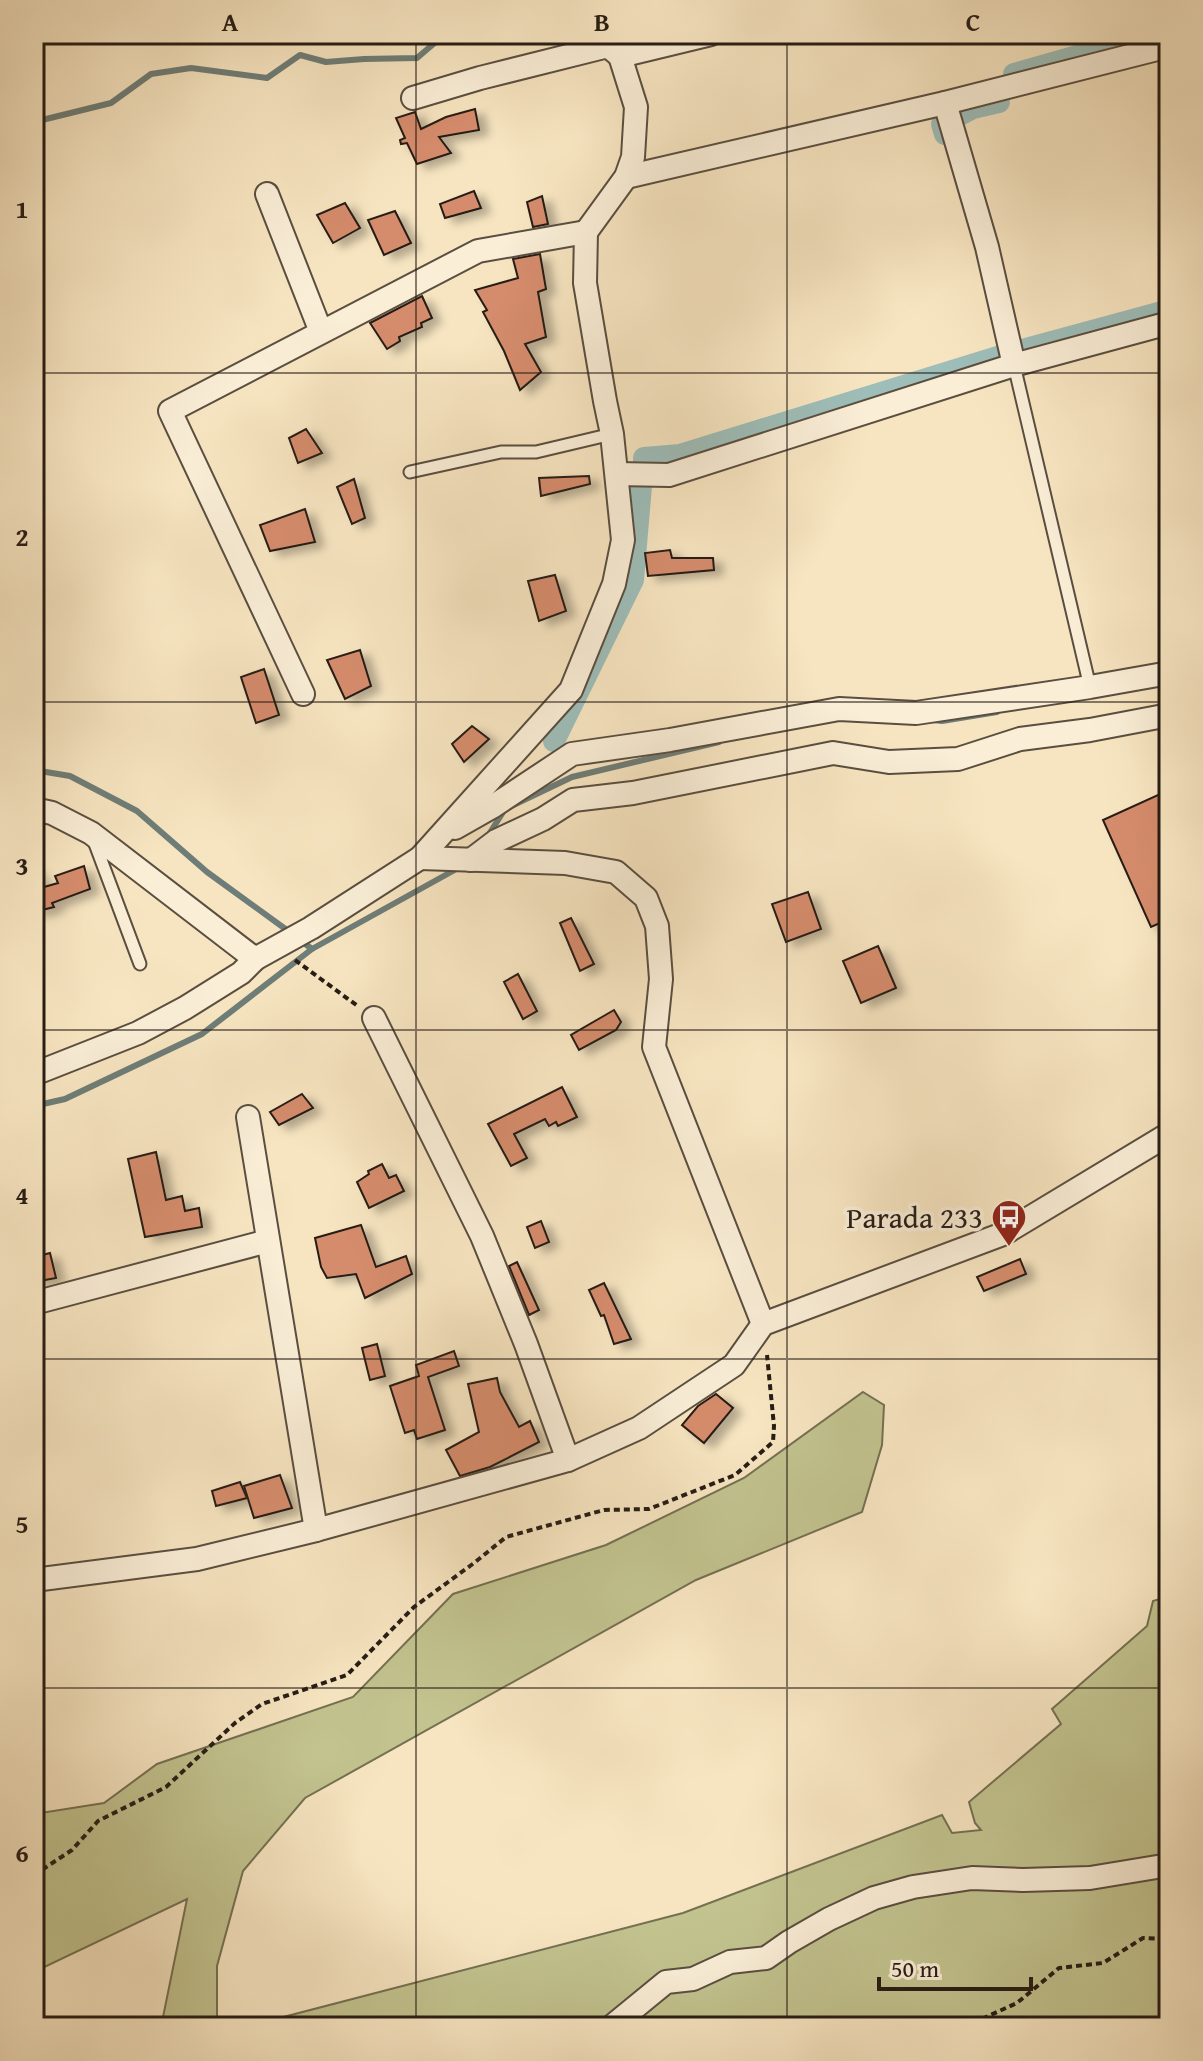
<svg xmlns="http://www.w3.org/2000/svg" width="1203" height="2061" viewBox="0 0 1203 2061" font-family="'Gentium Book Plus',serif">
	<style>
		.green { fill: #c2c38f; stroke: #747052; stroke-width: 2 }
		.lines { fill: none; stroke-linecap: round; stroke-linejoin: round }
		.stream { stroke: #6e7d77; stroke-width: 6 }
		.canal { stroke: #9ebeb9; stroke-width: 22 }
		.building { fill: #d58c6c; stroke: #261c15; stroke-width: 2; filter: url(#shadow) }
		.lane-casing { stroke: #5a4e40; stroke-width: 15 }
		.street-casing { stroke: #5a4e40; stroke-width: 26 }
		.path { stroke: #261c15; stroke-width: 4; stroke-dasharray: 6 4; stroke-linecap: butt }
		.lane { stroke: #faeed7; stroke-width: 11 }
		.street { stroke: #faeed7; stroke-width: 22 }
		.grid { fill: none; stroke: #261c15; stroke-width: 2; stroke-opacity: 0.55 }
		.labels { text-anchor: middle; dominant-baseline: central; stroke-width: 7; stroke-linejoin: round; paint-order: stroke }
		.poi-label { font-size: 30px; fill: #261c15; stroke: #faeed7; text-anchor: end }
		.neatline { fill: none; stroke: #261c15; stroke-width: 3 }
		.grid-label { font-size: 26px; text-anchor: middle; font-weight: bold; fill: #261c15 }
	</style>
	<defs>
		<filter id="shadow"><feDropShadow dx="9" dy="5" stdDeviation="4" flood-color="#0004"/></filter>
	</defs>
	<rect width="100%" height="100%" fill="#f7e5c1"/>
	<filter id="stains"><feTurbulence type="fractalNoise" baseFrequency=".0025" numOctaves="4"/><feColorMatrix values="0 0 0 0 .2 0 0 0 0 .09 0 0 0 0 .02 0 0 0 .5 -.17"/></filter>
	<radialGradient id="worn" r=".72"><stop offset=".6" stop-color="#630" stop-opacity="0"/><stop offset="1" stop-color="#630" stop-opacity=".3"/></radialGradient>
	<g class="green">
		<polygon points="863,1392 884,1405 882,1445 862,1512 696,1580 305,1798 243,1871 217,1966 217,2027 161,2027 187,1899 34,1972 34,1814 104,1803 157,1764 353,1697 453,1594 606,1545 744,1478"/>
		<polygon points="1169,1596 1169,2027 245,2027 683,1913 942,1815 952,1833 981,1830 975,1823 969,1802 1061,1724 1052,1709 1147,1626 1153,1601"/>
	</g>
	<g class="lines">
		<g class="stream">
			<polyline points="34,122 111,103 151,74 191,68 267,78 300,55 326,62 364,59 417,58 445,34"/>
			<polyline points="933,720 942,721 997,712"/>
			<polyline points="34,770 70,776 137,811 207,872 291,933"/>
			<polyline points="486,839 505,809 572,777 719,742"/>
			<polyline points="300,940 312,949 460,867"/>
			<polyline points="34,1106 65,1099 202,1034 312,949"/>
		</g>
		<g class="canal">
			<polyline points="1014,74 1154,34"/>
			<polyline points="945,134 942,124 973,108 999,102"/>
			<polyline points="644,463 644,458 680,455 1004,355 1169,310"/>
			<polyline points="554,741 633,580 641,486"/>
		</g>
	</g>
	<g class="building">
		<polygon points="475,109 479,130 439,137 451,153 417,164 407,143 401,144 400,140 405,138 396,118 415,112 421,129 446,117"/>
		<polygon points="474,191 481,208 445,218 440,204"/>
		<polygon points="542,196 548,224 533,227 527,202"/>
		<polygon points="345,203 360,228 333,243 317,215"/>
		<polygon points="395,211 411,243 384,255 368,220"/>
		<polygon points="540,254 546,289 538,292 546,337 525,344 541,372 520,390 504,351 483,312 487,310 475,290 518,278 513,259"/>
		<polygon points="422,296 432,318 421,323 422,327 399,337 400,341 387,349 370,323"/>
		<polygon points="306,429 322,453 298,463 289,438"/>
		<polygon points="589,476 590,484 541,496 539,478"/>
		<polygon points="354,479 365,518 352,524 337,487"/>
		<polygon points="305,509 315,542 270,551 260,525"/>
		<polygon points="670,550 672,558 713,558 714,570 648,576 645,553"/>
		<polygon points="555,575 566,611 539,621 528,581"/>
		<polygon points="360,650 371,686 345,699 327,660"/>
		<polygon points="264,669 279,715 256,723 241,677"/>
		<polygon points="472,726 489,739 464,762 452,744"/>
		<polygon points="1169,790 1169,919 1151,927 1103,820"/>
		<polygon points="34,866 44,887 58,883 55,876 84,866 90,889 52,903 54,907 34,912"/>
		<polygon points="808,892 821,929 786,942 772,904"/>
		<polygon points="571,918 594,964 580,971 560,923"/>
		<polygon points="878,946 896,988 861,1003 843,961"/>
		<polygon points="518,974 537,1011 523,1019 504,982"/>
		<polygon points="614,1010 621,1022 616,1030 579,1050 571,1035"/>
		<polygon points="562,1087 577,1117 558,1126 556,1122 549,1126 545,1119 514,1134 527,1158 511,1166 488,1124"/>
		<polygon points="302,1094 313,1108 279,1125 270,1112"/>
		<polygon points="156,1152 166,1200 182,1196 185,1211 199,1208 202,1227 145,1237 128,1159"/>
		<polygon points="382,1164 389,1178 396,1175 404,1191 369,1208 357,1182 369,1174 368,1171"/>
		<polygon points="541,1221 549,1242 535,1248 527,1227"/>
		<polygon points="361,1225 376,1267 406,1256 412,1274 365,1298 356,1274 327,1278 321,1267 315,1238"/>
		<polygon points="50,1253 56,1278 34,1282 34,1257"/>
		<polygon points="1020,1259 1026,1274 984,1291 977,1277"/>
		<polygon points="517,1262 539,1310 529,1315 509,1266"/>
		<polygon points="604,1283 631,1339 614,1344 604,1315 601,1316 589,1290"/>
		<polygon points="377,1344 385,1376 370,1380 362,1348"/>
		<polygon points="454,1351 459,1366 428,1377 445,1430 417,1439 414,1430 405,1433 390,1386 419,1376 416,1365"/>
		<polygon points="497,1378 500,1392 519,1427 530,1421 539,1442 490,1467 460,1476 446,1450 479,1432 468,1384"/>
		<polygon points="716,1394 733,1408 704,1443 682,1425 698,1406"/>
		<polygon points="280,1475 292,1508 254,1518 244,1486"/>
		<polygon points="240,1482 247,1498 216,1506 212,1491"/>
	</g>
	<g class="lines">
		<g class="lane-casing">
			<g id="lane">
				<polyline points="1014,365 1090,687"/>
				<polyline points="410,472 501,452 536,452 612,434"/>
				<polyline points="94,841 140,964"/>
			</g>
		</g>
		<g class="street-casing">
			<g id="street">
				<polyline points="413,98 480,78 608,46 620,56 711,34"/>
				<polyline points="945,103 987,247 1014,365"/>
				<polyline points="626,177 945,103 1169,46"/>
				<polyline points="267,194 321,332"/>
				<polyline points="617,474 669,475 1014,365 1169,323"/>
				<polyline points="303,694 170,411 478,251 586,232"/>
				<polyline points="34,809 52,813 91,833 255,959"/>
				<polyline points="455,828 492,807 572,754 670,740 839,709 916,713 1090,687 1169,673"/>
				<polyline points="420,858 565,863 616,872 646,898 657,926 661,979 654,1047 763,1324"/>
				<polyline points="471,860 496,841 543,819 573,800 633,793 833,753 889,762 958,759 1020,739 1090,730 1169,715"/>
				<polyline points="374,1018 482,1236 526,1344 568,1460"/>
				<polyline points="34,1074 138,1033 185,1008 241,973 255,959 311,928 420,858 571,690 614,584 623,540 612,434 605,401 585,283 586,232 626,177 633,157 636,107 620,56 624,34"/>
				<polyline points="248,1117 316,1530"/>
				<polyline points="34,1303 268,1241"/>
				<polyline points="34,1580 197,1559 316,1530 568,1460 639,1428 734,1365 763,1324 1003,1234 1169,1134"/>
				<polyline points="611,2027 666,1982 693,1979 730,1962 766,1958 789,1942 829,1919 874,1898 913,1887 972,1878 1023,1880 1090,1878 1169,1865"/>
			</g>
		</g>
		<g class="path">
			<polyline points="295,960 359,1007"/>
			<polyline points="34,1875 72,1850 98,1821 166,1787 235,1723 262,1704 347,1675 414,1607 474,1563 506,1537 604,1510 649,1509 735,1475 773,1442 774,1426 767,1355"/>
			<polyline points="964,2027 1017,2003 1059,1968 1103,1963 1143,1938 1169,1939"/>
		</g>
		<use href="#lane" class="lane"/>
		<use href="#street" class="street"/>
	</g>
	<path class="grid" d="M416 34V2027M787 34V2027M34 373H1169M34 702H1169M34 1030H1169M34 1359H1169M34 1688H1169"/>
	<defs>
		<g id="bus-pin" transform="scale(1.8)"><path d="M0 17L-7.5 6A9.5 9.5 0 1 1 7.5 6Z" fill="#8f2418" stroke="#faeed7"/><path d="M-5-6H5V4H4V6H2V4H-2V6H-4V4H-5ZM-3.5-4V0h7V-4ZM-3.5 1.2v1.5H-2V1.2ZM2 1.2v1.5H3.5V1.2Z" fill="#fff"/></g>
	</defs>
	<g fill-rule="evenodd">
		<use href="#bus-pin" x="1009" y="1217"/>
	</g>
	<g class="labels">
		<g class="poi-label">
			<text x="983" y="1217">Parada 233</text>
		</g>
	</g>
	<rect width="1203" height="2061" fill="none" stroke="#f7e5c1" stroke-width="88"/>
	<path d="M879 1977v12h152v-12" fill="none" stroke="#261c15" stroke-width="4"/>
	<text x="891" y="1977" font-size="24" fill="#261c15" stroke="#faeed7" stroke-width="6" paint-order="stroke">50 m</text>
	<rect x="44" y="44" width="1115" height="1973" class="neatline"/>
	<g class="grid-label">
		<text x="230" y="31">A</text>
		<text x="602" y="31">B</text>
		<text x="973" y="31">C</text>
		<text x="22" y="218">1</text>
		<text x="22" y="546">2</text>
		<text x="22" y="875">3</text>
		<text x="22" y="1204">4</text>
		<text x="22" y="1533">5</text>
		<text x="22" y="1862">6</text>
	</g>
	<rect width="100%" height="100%" filter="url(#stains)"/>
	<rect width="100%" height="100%" fill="url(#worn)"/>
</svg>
